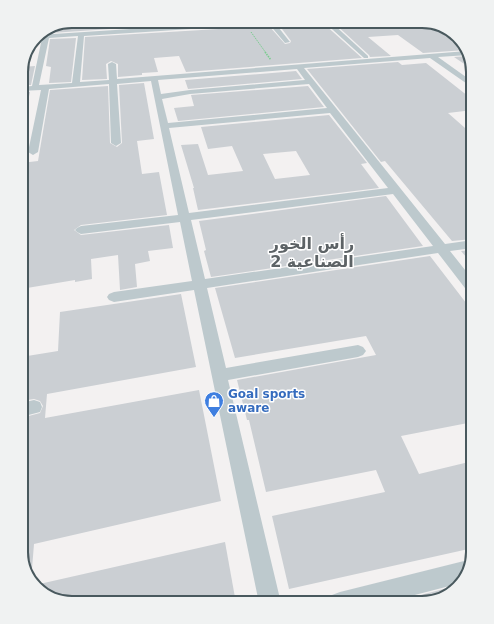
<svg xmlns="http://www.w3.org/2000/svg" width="494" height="624" viewBox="0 0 494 624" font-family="'DejaVu Sans',Vazirmatn,sans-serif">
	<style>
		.building { fill: #cbcfd3; fill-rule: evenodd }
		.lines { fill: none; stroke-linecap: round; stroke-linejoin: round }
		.path-far1 { stroke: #79cd8e; stroke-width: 1; stroke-dasharray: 1.5 1; stroke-linecap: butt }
		.path { stroke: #79cd8e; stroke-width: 1.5; stroke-dasharray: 1.5 1; stroke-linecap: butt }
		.minor { fill: #bdc9cd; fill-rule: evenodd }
		.labels { text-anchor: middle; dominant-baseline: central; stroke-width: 3; stroke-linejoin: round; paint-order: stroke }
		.shop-label { font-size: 12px; font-weight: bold; fill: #366cbe; stroke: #fff; text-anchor: start }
		.district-label { font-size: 16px; font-weight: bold; fill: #5d6366; stroke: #fff }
		.rim { fill: none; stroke: #49595e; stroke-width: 2 }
	</style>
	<rect width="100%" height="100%" fill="#f3f1f1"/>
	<g class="building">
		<polygon points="72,21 78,21 78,29 104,27 103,21 213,22 51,33 52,29"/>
		<polygon points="345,21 425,21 438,25 450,33 453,33 465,44 466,50 423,53 398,35 368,37 391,56 370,57 369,55 333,22"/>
		<polygon points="323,23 362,58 186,72 179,56 154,58 158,72 142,73 142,75 118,77 118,64 111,61 106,64 107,79 82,80 85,37 269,26 285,44 290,43 291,41 279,25"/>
		<polygon points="76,38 71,82 49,83 51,67 46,66 50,39"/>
		<polygon points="468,56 473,70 454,57"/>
		<polygon points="398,62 402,65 426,63 473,100 473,110 448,113 473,135 473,239 452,241 385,161 381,162 307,69"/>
		<polygon points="35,66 31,85 21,85 22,67"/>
		<polygon points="296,71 302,79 188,89 185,80"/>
		<polygon points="144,83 154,139 137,141 142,174 159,172 167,215 81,225 74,230 81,235 169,225 173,248 148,251 150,261 135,264 137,287 120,290 118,255 91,259 92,279 75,282 75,280 21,289 21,163 38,161 50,90 108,86 110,143 117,147 122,143 119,85"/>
		<polygon points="308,86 324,107 178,121 174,108 194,106 191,95"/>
		<polygon points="21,92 30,92 26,110 21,110"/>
		<path d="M329 115 367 163 361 164 379 188 198 210 193 188H194L181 145 198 144 208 175 243 171 232 146 208 149 201 127ZM296 151 310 175 275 179 263 154Z"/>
		<polygon points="386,196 423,246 211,277 204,251 206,250 199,221"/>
		<polygon points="473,250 473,265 461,251"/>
		<polygon points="430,256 473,312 473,422 401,436 419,474 473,461 473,548 289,589 272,516 385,492 376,470 266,492 249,420 247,420 237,380 376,355 366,336 235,358 215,288"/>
		<polygon points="181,294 196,367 47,394 45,418 199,390 221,501 34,544 31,581 21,552 21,418 40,413 43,406 40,401 34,399 21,401 21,357 58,351 60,312"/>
		<polygon points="225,542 236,603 69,603 47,596 35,585"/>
		<polygon points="459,585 450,595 422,603 390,603"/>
	</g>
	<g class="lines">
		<polyline class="path-far1" points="251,32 266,53"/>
		<polyline class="path" points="265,52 271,60"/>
		<g class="minor">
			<path d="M254 21H285L275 23 290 42 285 43 269 24 84 36 80 82 109 80 108 64 112 62 116 64 117 79 467 51 468 55 438 57 473 82V88L430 58 304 68 445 244 473 240V248L450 251 473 280V294L468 292 438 253 207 288 226 368 358 345 363 347 366 351 363 355 358 357 228 380 281 603H259L194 290 114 302 109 300 107 297 109 294 114 292 192 281 180 222 81 234 77 232 75 230 77 228 81 226 178 215 151 81 117 84 121 143 116 146 111 143 109 84 49 89 38 152 33 155 28 152 41 90 21 91V87L32 86 42 38 36 39 38 35ZM78 36 72 83 39 85 49 38ZM297 69 305 80 190 90 161 94 158 80ZM309 84 327 108 168 123 162 99 190 94ZM330 113 388 188 189 213 169 128ZM393 194 433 246 205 279 191 220Z"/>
			<polygon points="323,21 330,21 368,56 368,58 364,58"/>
			<polygon points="34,400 40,402 42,407 40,412 21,417 21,403"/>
			<polygon points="468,560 471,561 466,577 461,583 384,603 329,603 332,595 340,592"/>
		</g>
	</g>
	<defs>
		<g id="shop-pin" transform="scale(1)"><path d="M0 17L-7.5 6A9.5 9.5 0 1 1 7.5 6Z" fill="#3f7fe0" stroke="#fff"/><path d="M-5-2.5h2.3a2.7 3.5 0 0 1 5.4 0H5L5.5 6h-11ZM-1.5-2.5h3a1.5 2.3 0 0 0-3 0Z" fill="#fff"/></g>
	</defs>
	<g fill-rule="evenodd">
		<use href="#shop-pin" x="214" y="401"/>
	</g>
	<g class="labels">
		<g class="shop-label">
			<text x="228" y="394">Goal sports<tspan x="228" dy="14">aware</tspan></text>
		</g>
		<g class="district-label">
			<text x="312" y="243">رأس الخور<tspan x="312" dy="18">الصناعية 2</tspan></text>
		</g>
	</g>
	<path d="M0 0H494V624H0ZM72 28H422A44 44 0 0 1 466 72V552A44 44 0 0 1 422 596H72A44 44 0 0 1 28 552V72A44 44 0 0 1 72 28Z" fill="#f0f2f2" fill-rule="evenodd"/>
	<path class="rim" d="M72 28H422A44 44 0 0 1 466 72V552A44 44 0 0 1 422 596H72A44 44 0 0 1 28 552V72A44 44 0 0 1 72 28Z"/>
</svg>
